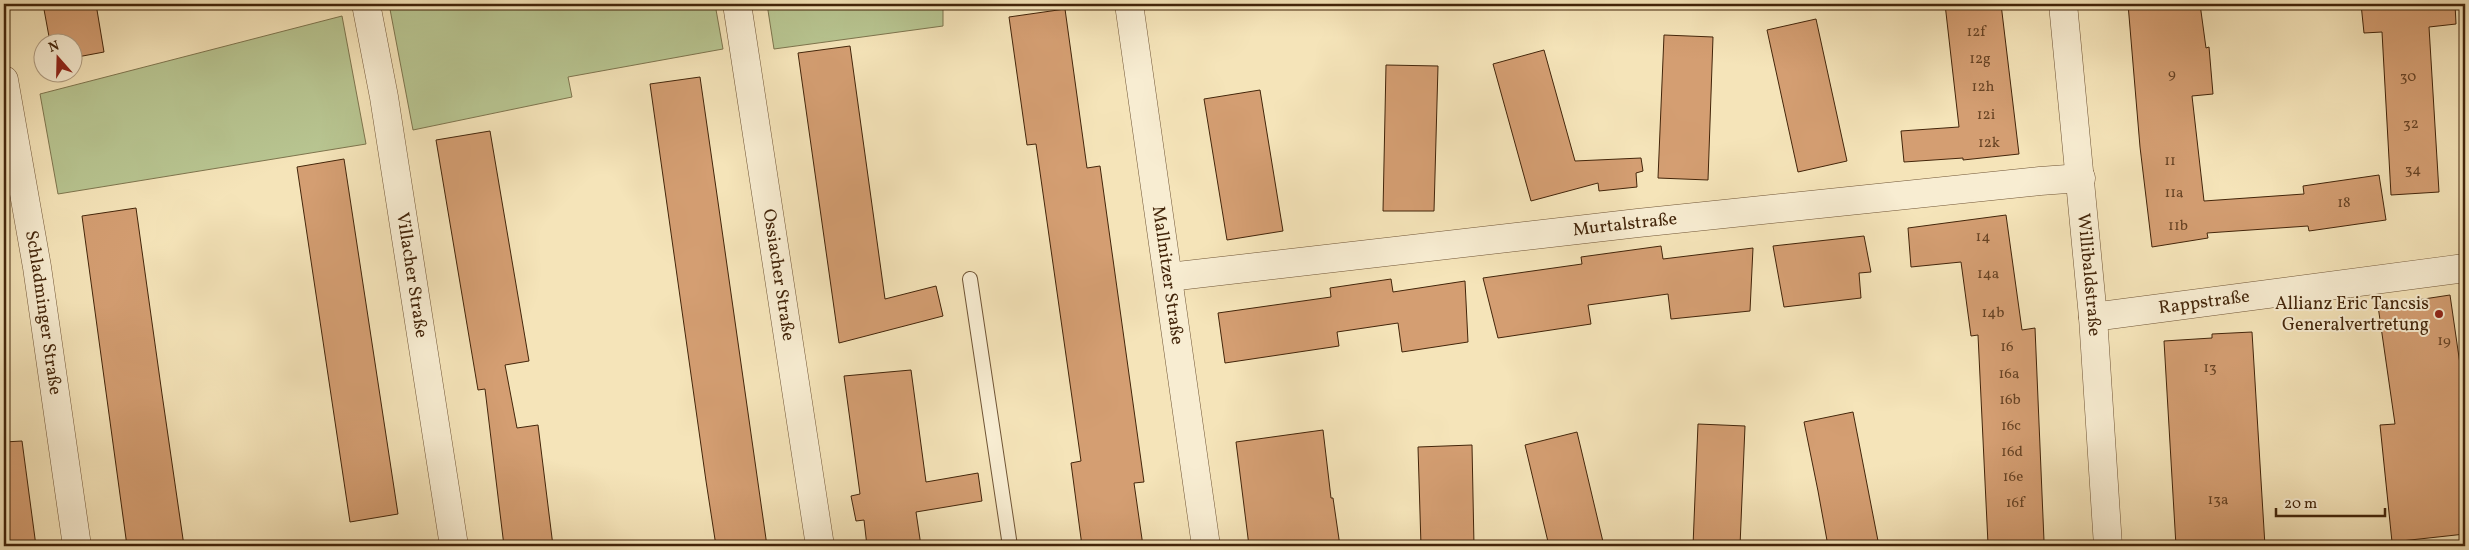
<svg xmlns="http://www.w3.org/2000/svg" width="2469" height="550" viewBox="0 0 2469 550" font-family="Vollkorn,serif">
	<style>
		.green { fill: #b8c591; stroke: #7e754e }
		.building { fill: #d49e72; stroke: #43250a }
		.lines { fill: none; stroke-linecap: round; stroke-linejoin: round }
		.service-casing { stroke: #705536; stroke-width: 16 }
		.minor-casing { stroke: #705536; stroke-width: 29 }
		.service { stroke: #f8edd2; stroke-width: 14 }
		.minor { stroke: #f8edd2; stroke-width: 28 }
		.poi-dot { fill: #8f2418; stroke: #f8edd2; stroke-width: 2 }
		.labels { text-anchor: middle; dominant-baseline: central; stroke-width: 4; stroke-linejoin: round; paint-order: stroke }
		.number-label { font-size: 15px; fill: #674324 }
		.street-label { font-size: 18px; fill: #43250a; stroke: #f8edd2 }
		.poi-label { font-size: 18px; fill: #43250a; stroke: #f8edd2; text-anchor: end }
	</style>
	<rect width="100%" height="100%" fill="#f5e4b9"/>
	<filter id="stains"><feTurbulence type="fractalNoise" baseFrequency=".004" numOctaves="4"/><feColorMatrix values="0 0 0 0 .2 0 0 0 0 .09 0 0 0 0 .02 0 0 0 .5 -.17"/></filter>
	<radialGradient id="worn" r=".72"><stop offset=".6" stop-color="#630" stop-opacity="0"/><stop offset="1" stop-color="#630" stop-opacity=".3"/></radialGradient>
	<g class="green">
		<polygon points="389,4 715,4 723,49 568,77 572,97 413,130"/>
		<polygon points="767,4 950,4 943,5 943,26 774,49"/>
		<polygon points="342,16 366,144 58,194 40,94"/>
	</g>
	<g class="building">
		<polygon points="43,4 96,4 104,52 72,58 72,42 50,42"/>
		<polygon points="1945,4 2001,4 2019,154 1963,160 1963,158 1904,162 1901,131 1959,127"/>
		<polygon points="2128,4 2200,4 2206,48 2209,47 2213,94 2192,96 2204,201 2304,194 2303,186 2379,175 2386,220 2309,231 2308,226 2207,233 2208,238 2152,247 2140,147"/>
		<polygon points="2361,4 2455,4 2456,24 2429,27 2439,192 2391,195 2382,32 2364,33"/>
		<polygon points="1065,9 1087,168 1100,166 1144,482 1134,483 1143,546 1082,546 1071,463 1081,461 1036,144 1027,145 1009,17"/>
		<polygon points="1816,19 1847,161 1798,172 1767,30"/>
		<polygon points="1664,35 1713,37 1708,180 1658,178"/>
		<polygon points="850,46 885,299 936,286 943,316 839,343 798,53"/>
		<polygon points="1544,50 1575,161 1641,158 1643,171 1636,173 1637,187 1599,191 1598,183 1531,201 1493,64"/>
		<polygon points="1386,65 1438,66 1434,211 1383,211"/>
		<polygon points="700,77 717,195 767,546 716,546 706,481 650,84"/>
		<polygon points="1260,90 1283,231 1227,240 1204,99"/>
		<polygon points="490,131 529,361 505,365 517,428 538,425 553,546 504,546 485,389 478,390 436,140"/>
		<polygon points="344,159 398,514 350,522 297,167"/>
		<polygon points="136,208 162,394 184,546 127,546 82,216"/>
		<polygon points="2006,215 2022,330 2035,328 2044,541 1988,544 1978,335 1971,336 1961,262 1911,267 1908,228"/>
		<polygon points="1864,236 1871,272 1859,273 1861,298 1784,307 1773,246"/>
		<polygon points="1661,246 1663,259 1753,248 1750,311 1671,319 1668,294 1588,305 1591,324 1498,338 1483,278 1582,264 1581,257"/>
		<polygon points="1391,279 1393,292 1465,281 1468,342 1402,352 1398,323 1337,332 1339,346 1225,363 1218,313 1331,297 1330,288"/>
		<polygon points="2450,295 2465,399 2465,534 2392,542 2380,425 2395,424 2378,306"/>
		<polygon points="2252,332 2265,546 2176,546 2164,341 2212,338 2212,334"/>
		<polygon points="911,370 926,482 978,473 982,501 916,512 921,546 867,546 864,520 856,521 851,496 860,494 844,376"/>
		<polygon points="1853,412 1879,546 1828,546 1818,491 1804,422"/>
		<polygon points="1698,424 1745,426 1740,546 1693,546"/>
		<polygon points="1323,430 1331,498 1333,498 1340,546 1249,546 1236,442"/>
		<polygon points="1577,432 1604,546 1549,546 1525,445"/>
		<polygon points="22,441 36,546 4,546 4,442"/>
		<polygon points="1472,445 1474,546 1421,546 1418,447"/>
	</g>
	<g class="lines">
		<g class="service-casing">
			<polyline id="service" points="970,279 1010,546"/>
		</g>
		<g class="minor-casing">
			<g id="minor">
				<path id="s1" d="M366 4 384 97 454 546"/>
				<path id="s2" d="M737 4 820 546"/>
				<path id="s3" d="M1129 4 1206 546"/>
				<path id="s4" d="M2063 4 2093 317 2108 546"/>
				<path id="s5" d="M4 80 37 267 77 546"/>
				<path id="s6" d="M1169 277 1638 223 2040 181 2081 178"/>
				<path id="s7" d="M2093 317 2465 268"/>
			</g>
		</g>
		<use href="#service" class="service"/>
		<use href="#minor" class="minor"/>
	</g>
	<circle class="poi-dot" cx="2439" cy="314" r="5"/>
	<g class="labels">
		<g class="number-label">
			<text x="1976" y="32">12f</text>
			<text x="1980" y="59">12g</text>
			<text x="2172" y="74">9</text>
			<text x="2408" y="77">30</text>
			<text x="1983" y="87">12h</text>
			<text x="1986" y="115">12i</text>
			<text x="2411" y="124">32</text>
			<text x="1989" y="143">12k</text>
			<text x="2170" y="161">11</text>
			<text x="2413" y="170">34</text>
			<text x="2174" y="193">11a</text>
			<text x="2344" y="203">18</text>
			<text x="2178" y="226">11b</text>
			<text x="1983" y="237">14</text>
			<text x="1988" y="274">14a</text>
			<text x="1993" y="313">14b</text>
			<text x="2444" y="341">19</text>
			<text x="2007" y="347">16</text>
			<text x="2210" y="368">13</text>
			<text x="2009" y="374">16a</text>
			<text x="2010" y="400">16b</text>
			<text x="2011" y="426">16c</text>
			<text x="2012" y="452">16d</text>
			<text x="2013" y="477">16e</text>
			<text x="2218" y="500">13a</text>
			<text x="2015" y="503">16f</text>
		</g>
		<g class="street-label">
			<text stroke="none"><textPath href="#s6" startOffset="459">Murtalstraße</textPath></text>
			<text stroke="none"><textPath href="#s1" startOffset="275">Villacher Straße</textPath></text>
			<text stroke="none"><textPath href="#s2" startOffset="274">Ossiacher Straße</textPath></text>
			<text stroke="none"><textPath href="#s3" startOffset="274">Mallnitzer Straße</textPath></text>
			<text stroke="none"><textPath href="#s4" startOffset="272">Willibaldstraße</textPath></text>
			<text stroke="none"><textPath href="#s7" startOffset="112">Rappstraße</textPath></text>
			<text stroke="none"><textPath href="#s5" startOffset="236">Schladminger Straße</textPath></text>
		</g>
		<g class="poi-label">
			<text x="2429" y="304">Allianz Eric Tancsis<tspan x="2429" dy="21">Generalvertretung</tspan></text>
		</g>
	</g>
	<rect width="2469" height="550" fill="none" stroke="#f5e4b9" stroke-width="20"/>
	<rect x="5" y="5" width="2459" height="540" fill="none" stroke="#43250a" stroke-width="2.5"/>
	<rect x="10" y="10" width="2449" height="530" fill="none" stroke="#43250a"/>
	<g transform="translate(58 58) rotate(340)"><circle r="24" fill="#f8edd2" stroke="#b09d82"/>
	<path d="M0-4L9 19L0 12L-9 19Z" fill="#8f2418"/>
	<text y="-8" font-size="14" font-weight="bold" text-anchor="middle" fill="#43250a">N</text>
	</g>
	<path d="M2276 508v8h109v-8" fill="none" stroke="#43250a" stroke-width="2.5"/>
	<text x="2284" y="508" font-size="15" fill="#43250a" stroke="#f8edd2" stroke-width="4" paint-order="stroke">20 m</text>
	<rect width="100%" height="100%" filter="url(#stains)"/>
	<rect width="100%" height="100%" fill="url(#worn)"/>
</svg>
